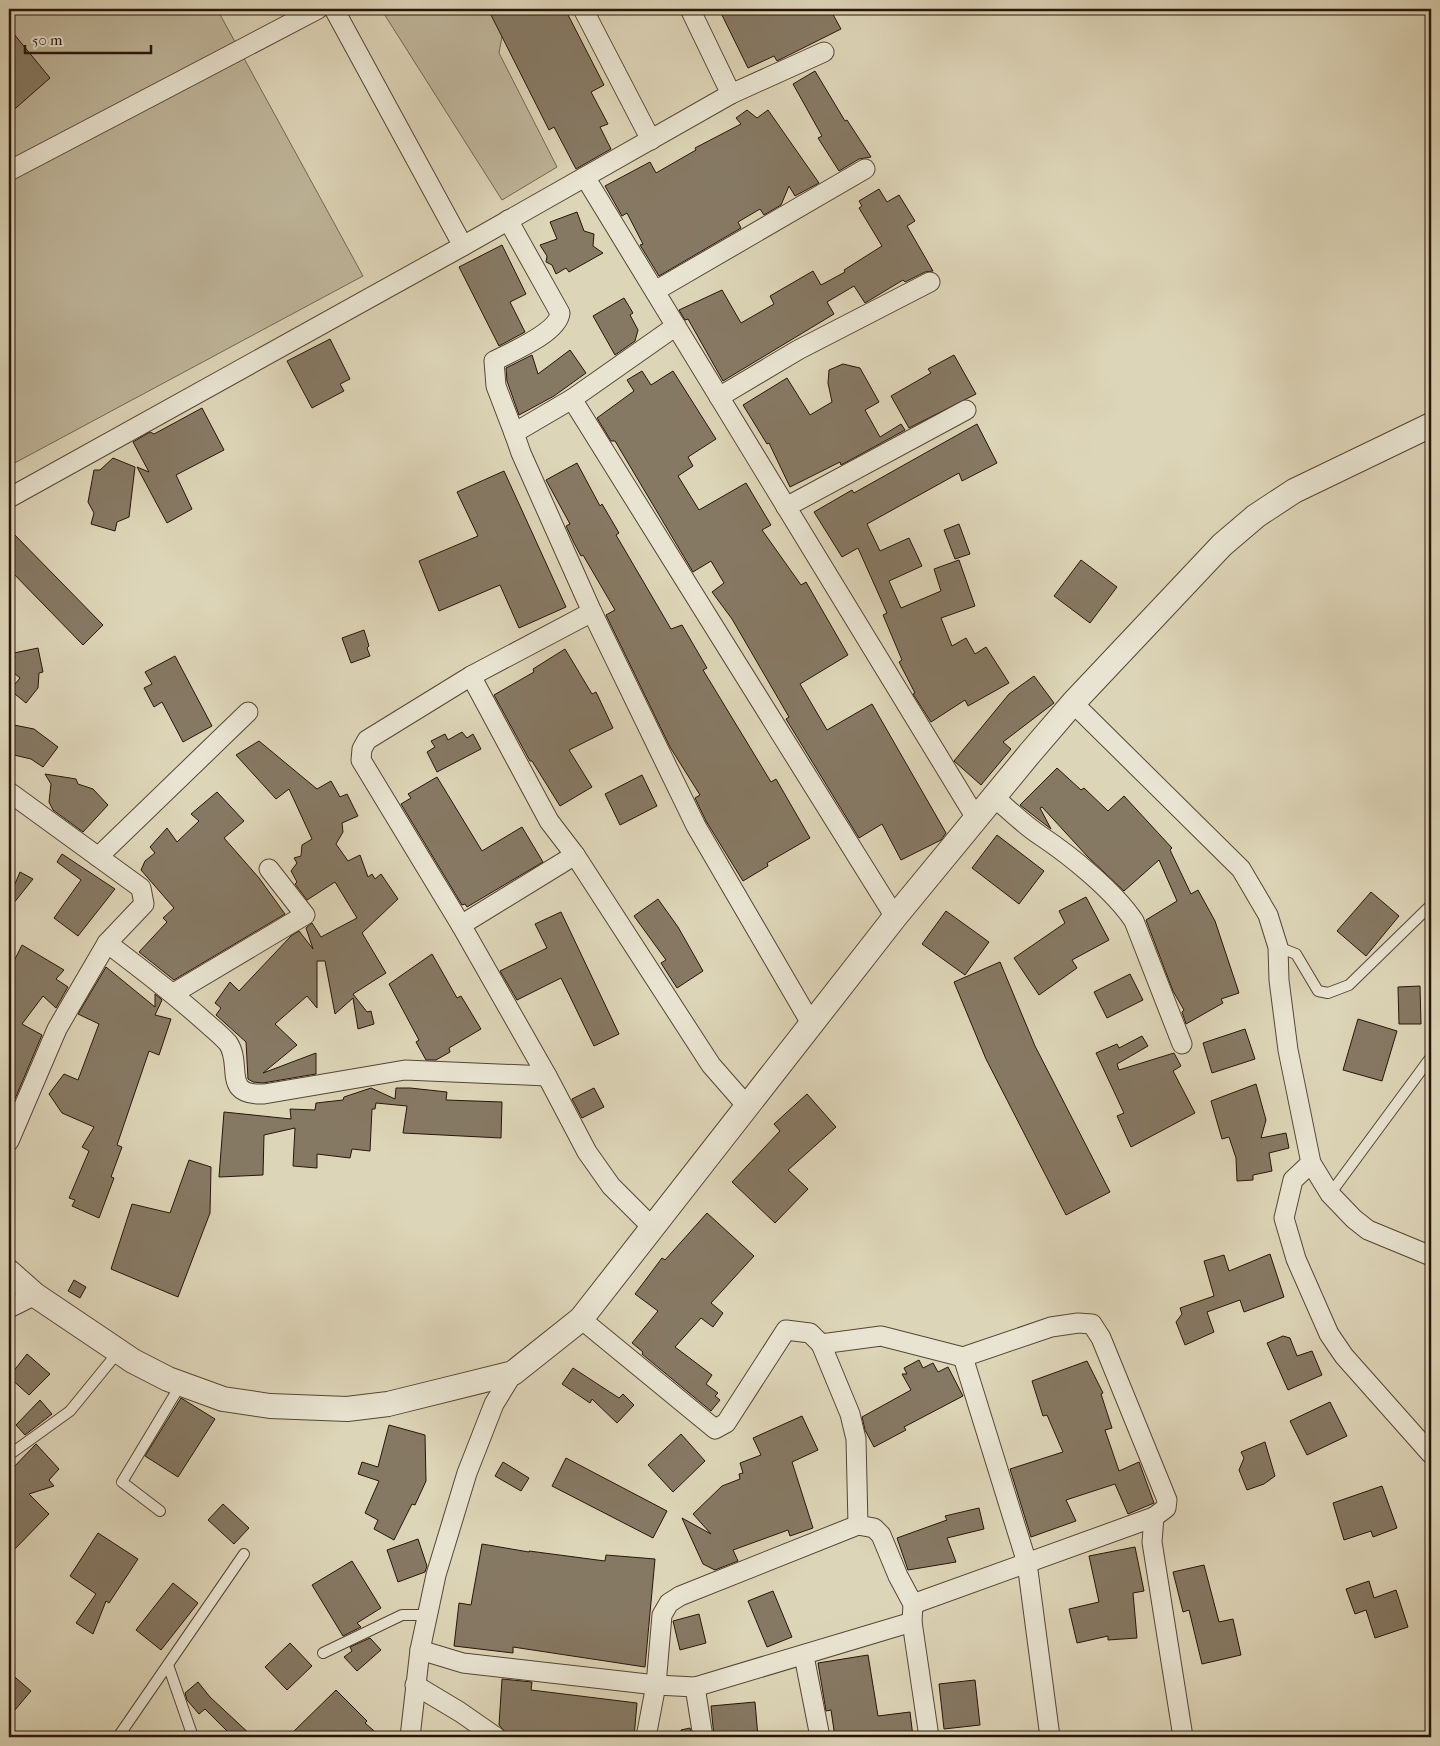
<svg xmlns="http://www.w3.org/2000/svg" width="1440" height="1746" viewBox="0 0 1440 1746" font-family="'IM FELL French Canon',serif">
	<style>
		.green { fill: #beb59a; stroke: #736651 }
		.building { fill: #867964; stroke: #281608 }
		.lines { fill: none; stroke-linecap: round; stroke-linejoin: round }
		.service-casing { stroke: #554634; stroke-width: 12 }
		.minor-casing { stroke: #554634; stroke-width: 21 }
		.tertiary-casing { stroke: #554634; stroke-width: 26 }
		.service { stroke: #e9e4d1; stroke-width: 10 }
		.minor { stroke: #e9e4d1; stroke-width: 19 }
		.tertiary { stroke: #e9e4d1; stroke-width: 24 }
	</style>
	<rect width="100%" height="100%" fill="#ddd5b8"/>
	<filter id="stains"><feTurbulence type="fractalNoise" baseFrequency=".004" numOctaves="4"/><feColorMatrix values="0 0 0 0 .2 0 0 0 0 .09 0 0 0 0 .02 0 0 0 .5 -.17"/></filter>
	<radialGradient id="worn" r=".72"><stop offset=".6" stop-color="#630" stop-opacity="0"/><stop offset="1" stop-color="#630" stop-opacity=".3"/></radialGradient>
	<g class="green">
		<polygon points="9,9 217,9 363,276 9,466"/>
		<polygon points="381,9 507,9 499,53 557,167 502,200"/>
	</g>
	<g class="building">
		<polygon points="488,9 565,9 604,85 591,92 608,124 600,127 611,149 576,169 554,127 549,130"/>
		<polygon points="719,9 830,9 841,29 777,61 774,56 748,68"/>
		<polygon points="9,28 50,78 9,114"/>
		<polygon points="815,71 845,121 847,120 871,157 859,159 839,171 818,138 822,136 793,84"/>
		<polygon points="747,110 757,118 768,110 819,183 795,196 789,186 781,205 764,215 760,209 738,222 741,228 659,276 640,245 643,244 627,213 622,216 605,186 650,162 656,173 696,150 695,148 741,124 736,118"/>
		<polygon points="879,189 887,202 899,195 915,221 907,226 933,271 925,272 905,282 903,280 865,303 854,286 827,302 834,314 723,381 688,319 685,320 679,310 722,290 741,323 774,304 770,296 813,271 821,285 845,272 844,270 882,246 859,208 862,206 859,201"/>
		<polygon points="577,212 584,231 594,234 593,246 603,253 569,272 566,268 556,274 552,265 546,262 547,256 540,245 557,239 550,222"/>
		<polygon points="502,245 526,294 510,302 525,332 499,346 459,267"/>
		<polygon points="624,298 633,313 630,315 638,330 635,341 615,355 593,316"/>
		<polygon points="330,339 350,379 340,384 344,391 312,408 287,361"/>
		<polygon points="570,350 586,373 554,396 519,415 507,381 506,368 532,355 538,374"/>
		<polygon points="954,355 976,394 909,428 891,396 931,373 928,369"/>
		<polygon points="843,364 860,368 879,402 865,410 880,437 901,424 905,430 841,465 840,462 790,487 769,443 767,444 743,405 787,378 810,415 832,402 828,383 829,370"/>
		<polygon points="642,371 651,385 673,371 716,439 688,457 693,466 678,476 699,510 746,483 771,525 762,530 801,585 806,582 848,655 800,684 827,730 872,704 946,833 941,840 901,860 882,824 859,838 786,719 789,717 732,619 712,592 724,583 711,561 693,572 615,441 611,441 597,418 634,391 627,380"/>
		<polygon points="202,408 224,450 176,475 192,509 167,523 137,467 149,472 133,442 150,432 154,434"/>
		<polygon points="977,424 997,463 962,481 959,473 867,524 880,551 909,538 922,566 889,581 901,608 941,591 934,569 959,560 975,606 941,618 952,646 966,638 975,654 986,647 1009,683 968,706 965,700 931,722 913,694 915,693 899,662 902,660 883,615 887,613 858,548 842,557 814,512 852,490 854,493"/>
		<polygon points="113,458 135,467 129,517 117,522 115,531 91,524 94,513 88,502 94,470 100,470"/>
		<polygon points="577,463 600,506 602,504 619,533 616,535 671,629 682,625 707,668 703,670 771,782 776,779 810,838 767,863 768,866 743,881 706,821 695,798 700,795 670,747 606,615 615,610 583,555 581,556 574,543 566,526 570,524 546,480"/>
		<polygon points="504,471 566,607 519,628 500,585 439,611 419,561 478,536 457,492"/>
		<polygon points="959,524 970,554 955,559 944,530"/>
		<polygon points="9,529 103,625 83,645 9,569"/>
		<polygon points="1081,560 1117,587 1090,623 1054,596"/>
		<polygon points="364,630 369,646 367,648 370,656 351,663 342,638"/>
		<polygon points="38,648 43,672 39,673 38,688 26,703 10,690 20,678 9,669 9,665 15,657 14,653"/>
		<polygon points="565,649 592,694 596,692 613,728 569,750 592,787 560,806 532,761 530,761 494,695 534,672 533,669"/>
		<polygon points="175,656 212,726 183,742 162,702 154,707 144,688 152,684 145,672"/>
		<polygon points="1034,676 1054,703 1003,742 1011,749 981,785 954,761 1009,694"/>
		<polygon points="9,724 34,729 58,747 43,767 31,759 14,755 14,752 9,750"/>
		<polygon points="462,732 467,738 473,734 481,749 437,772 427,752 435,747 431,741 445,734 448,740"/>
		<polygon points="259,741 317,789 331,781 340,797 347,794 358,816 342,823 343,832 336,844 348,861 360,855 368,877 372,874 375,879 381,874 398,899 362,933 386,973 353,994 367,1012 371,1011 374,1024 358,1029 353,998 335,1014 325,961 317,961 317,1008 307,996 275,1024 297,1045 263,1073 316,1053 316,1074 263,1083 253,1082 248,1079 246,1042 216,1015 221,1008 215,1003 230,982 239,991 291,936 299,931 313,949 306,928 312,923 321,937 357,918 335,882 307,900 295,884 297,882 291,871 297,863 294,858 301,856 302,845 312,839 289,789 276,799 236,755"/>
		<polygon points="1057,768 1081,790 1084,788 1108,811 1124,796 1172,848 1170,850 1191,894 1198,890 1215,921 1239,993 1221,999 1223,1003 1186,1024 1182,1012 1184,1010 1173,991 1146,920 1177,901 1159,860 1124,891 1088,857 1042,807 1040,808 1051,829 1020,805"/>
		<polygon points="45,774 76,779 78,784 93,789 108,805 83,832 53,810 49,802 51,784"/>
		<polygon points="642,775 657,806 620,825 605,794"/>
		<polygon points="437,777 482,851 522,827 543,862 467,907 465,904 462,905 401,804 411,798 408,794"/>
		<polygon points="217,792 244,821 224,838 259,878 285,914 174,980 139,952 167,922 163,918 174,908 141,870 145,861 155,853 150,847 167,828 177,842 199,821 191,814"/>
		<polygon points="997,835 1044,871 1019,904 972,868"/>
		<polygon points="62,854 115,889 78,936 54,918 81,880 57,862"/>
		<polygon points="20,872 33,879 9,909 9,898"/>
		<polygon points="1371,892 1399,916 1366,956 1337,931"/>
		<polygon points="1086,897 1109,940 1072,960 1077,968 1039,995 1014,958 1065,923 1059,911"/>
		<polygon points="658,899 678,927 703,971 677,988 661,963 666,960 634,916"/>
		<polygon points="946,911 989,942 965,975 922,944"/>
		<polygon points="561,912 619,1034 594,1046 561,978 517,1000 500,971 547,948 535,924"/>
		<polygon points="22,945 64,970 56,979 68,987 56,1008 43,996 22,1024 42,1035 9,1113 9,971"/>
		<polygon points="432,954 457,998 461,996 481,1029 449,1048 450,1052 436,1060 426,1060 416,1042 419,1040 389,984"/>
		<polygon points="1000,962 1035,1046 1110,1192 1066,1215 986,1059 954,982"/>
		<polygon points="106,967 155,1007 155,994 161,999 162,1000 155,1015 171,1019 159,1055 149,1051 117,1145 122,1147 111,1177 114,1178 99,1218 72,1206 75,1200 69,1198 89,1151 82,1147 94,1127 62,1113 49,1094 64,1074 78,1080 99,1024 78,1014"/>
		<polygon points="1130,974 1143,1000 1107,1018 1094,992"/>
		<polygon points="1420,986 1421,1024 1399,1024 1398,987"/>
		<polygon points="1358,1019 1397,1031 1382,1081 1343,1070"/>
		<polygon points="1245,1029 1255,1059 1212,1073 1203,1043"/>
		<polygon points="1142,1036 1148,1046 1117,1064 1119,1070 1174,1053 1181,1066 1173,1071 1195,1113 1131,1147 1117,1116 1124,1113 1096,1053 1117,1044 1119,1048"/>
		<polygon points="1256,1084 1266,1120 1261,1138 1286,1133 1289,1148 1269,1153 1272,1171 1253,1175 1253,1180 1237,1181 1236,1158 1229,1137 1222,1139 1211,1101"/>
		<polygon points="371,1088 395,1099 396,1088 410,1088 447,1092 446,1100 502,1102 501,1138 403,1133 407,1106 376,1103 375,1109 372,1109 370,1151 352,1149 350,1158 317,1154 317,1168 293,1166 295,1128 264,1135 263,1175 219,1177 224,1112 291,1119 290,1109 315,1110 316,1103 343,1100 344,1097"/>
		<polygon points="594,1088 604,1107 582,1118 572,1099"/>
		<polygon points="807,1094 836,1127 788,1170 808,1189 775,1223 732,1182 780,1131 774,1124"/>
		<polygon points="189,1160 211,1167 210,1213 178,1297 111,1269 132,1204 170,1213"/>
		<polygon points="707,1213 754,1256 711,1303 723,1313 713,1327 701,1318 675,1347 712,1375 706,1384 718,1393 715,1396 720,1400 711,1411 642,1354 643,1352 632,1343 658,1311 635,1294 662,1258 665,1260"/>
		<polygon points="1270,1254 1284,1297 1244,1312 1240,1300 1207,1312 1214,1332 1185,1345 1176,1322 1182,1314 1180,1308 1214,1296 1204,1261 1224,1255 1229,1271"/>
		<polygon points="74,1280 86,1287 80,1298 68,1291"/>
		<polygon points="1283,1336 1290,1338 1297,1356 1312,1351 1322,1375 1288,1390 1267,1343"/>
		<polygon points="27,1354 50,1374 29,1395 9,1377"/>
		<polygon points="919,1360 923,1368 933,1363 938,1372 948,1367 963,1396 904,1427 906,1430 874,1447 865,1430 862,1417 911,1390 902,1374 907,1374 904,1368"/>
		<polygon points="1087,1361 1103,1393 1101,1394 1112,1428 1105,1430 1119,1471 1139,1462 1154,1503 1128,1514 1115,1484 1066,1500 1076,1521 1031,1537 1010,1469 1063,1452 1047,1415 1043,1416 1032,1381"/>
		<polygon points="573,1368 619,1398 623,1394 634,1405 617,1423 592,1399 590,1403 562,1384"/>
		<polygon points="181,1398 215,1419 178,1477 145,1456"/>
		<polygon points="40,1400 52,1414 25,1435 16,1425"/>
		<polygon points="1330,1402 1347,1436 1307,1455 1290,1421"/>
		<polygon points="802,1416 818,1450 792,1462 813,1528 790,1536 788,1530 733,1550 738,1561 715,1570 703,1564 682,1518 711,1534 693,1514 722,1486 740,1479 739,1474 743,1473 740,1463 761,1455 753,1438"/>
		<polygon points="389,1425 425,1435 426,1481 415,1505 412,1504 394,1540 374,1529 378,1520 365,1513 379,1481 358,1474 362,1462 378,1467"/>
		<polygon points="681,1434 705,1461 673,1492 648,1465"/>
		<polygon points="1265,1442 1275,1476 1264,1484 1247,1490 1239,1470 1244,1458 1241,1452"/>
		<polygon points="36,1444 59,1469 49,1480 54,1486 29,1494 49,1514 9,1555 9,1472"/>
		<polygon points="566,1458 667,1511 653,1538 552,1486"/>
		<polygon points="503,1462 529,1478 521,1491 495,1476"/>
		<polygon points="1382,1486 1397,1528 1373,1537 1371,1531 1344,1540 1333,1503"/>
		<polygon points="223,1504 249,1528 234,1544 208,1520"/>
		<polygon points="979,1508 984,1529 947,1538 956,1562 908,1570 897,1538 947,1520 945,1516"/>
		<polygon points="98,1533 138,1559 109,1603 106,1601 93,1634 76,1623 96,1594 70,1576"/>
		<polygon points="418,1539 427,1566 425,1572 398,1582 387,1550"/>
		<polygon points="482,1544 529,1552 529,1551 605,1561 606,1555 655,1559 645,1667 513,1647 513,1653 454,1646 459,1603 471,1605"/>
		<polygon points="1135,1547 1144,1591 1133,1593 1137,1638 1108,1640 1108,1636 1077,1643 1069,1609 1099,1602 1089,1556"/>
		<polygon points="352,1561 381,1608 357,1623 361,1627 343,1636 312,1585"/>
		<polygon points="1204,1565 1219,1622 1233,1619 1241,1655 1202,1664 1189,1610 1183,1612 1173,1572"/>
		<polygon points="1369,1581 1374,1598 1396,1590 1408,1627 1375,1638 1366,1610 1355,1614 1346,1589"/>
		<polygon points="173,1583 198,1603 161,1650 136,1630"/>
		<polygon points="773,1591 792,1637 767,1647 748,1601"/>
		<polygon points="699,1614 706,1643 680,1650 673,1621"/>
		<polygon points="370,1638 381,1650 357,1671 344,1657 352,1651 350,1647"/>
		<polygon points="290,1643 312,1666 287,1690 265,1667"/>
		<polygon points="868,1655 878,1716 910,1712 913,1737 835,1737 831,1710 826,1711 818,1663"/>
		<polygon points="9,1672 31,1691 9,1717"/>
		<polygon points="502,1679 532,1682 531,1690 637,1703 634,1737 522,1737 507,1734 499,1725"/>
		<polygon points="975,1680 980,1725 944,1729 939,1684"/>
		<polygon points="198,1682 210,1697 253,1737 233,1737 205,1709 199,1714 187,1700 185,1693"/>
		<polygon points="336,1690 367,1721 365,1723 381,1737 288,1737"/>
		<polygon points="755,1702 758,1737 714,1737 711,1706"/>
		<polygon points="690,1728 692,1737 682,1737 681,1730"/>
	</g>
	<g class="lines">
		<g class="service-casing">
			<g id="service">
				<polyline points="1278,947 1296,954 1318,991 1328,993 1349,985 1431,905"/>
				<polyline points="1330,1194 1431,1057"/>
				<polyline points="9,1455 70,1411 119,1351"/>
				<polyline points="160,1511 122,1482 181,1384"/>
				<polyline points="323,1653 402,1615 427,1615"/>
				<polyline points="168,1665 193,1737"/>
				<polyline points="118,1737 244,1554"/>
			</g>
		</g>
		<g class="minor-casing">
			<g id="minor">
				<polyline points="334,9 463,246"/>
				<polyline points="583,9 651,140"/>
				<polyline points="690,9 731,94"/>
				<polyline points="9,171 318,9"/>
				<polyline points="585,177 976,818"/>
				<path d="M508 220 560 313C558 333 511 352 494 361L496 386 514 433"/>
				<polyline points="655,291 865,169"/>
				<polyline points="676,326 572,399 514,433 521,453 592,612 696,826 812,1025"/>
				<polyline points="719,397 798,350 930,282"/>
				<polyline points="572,399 895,917"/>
				<polyline points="9,498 463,246 731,94 824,52"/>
				<polyline points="786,507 966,410"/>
				<polyline points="592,612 471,676 367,740 362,749 361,760 461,925 547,1076 587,1152 611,1186 652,1227"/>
				<polyline points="471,676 549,821 575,855 711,1065 746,1105"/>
				<polyline points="1073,703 1241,869 1268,915 1278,947 1279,980 1288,1050 1311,1163 1330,1194 1354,1219 1368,1230 1431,1256"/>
				<polyline points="9,792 141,888 144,904 107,943 72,1003 57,1029 9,1141"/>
				<path d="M994 797C1009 810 1024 825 1041 836 1071 856 1114 891 1134 921L1182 1044"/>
				<polyline points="98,857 248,712"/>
				<polyline points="461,925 575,855"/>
				<path d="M107 943C140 968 172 992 203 1020 211 1027 221 1035 228 1043 243 1065 221 1096 264 1094L405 1070 547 1076"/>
				<polyline points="174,993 305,915 269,869"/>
				<polyline points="1311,1163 1293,1180 1284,1218 1296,1259 1329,1334 1344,1356 1431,1454"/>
				<polyline points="9,1308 35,1295"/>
				<polyline points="581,1319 715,1429 726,1423 786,1330 810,1333 821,1344 881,1336 963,1357 1051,1327 1078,1323 1092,1324 1101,1338 1167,1500 1166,1508 1154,1517 1152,1542 1183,1737"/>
				<polyline points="821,1344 850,1414 856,1439 858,1525 874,1528 881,1535 898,1576 913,1604 912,1622 929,1737"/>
				<polyline points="963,1357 1027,1563 1050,1737"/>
				<polyline points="913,1604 1154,1517"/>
				<polyline points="420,1650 463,1663 656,1685 695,1687 912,1622"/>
				<polyline points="804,1656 820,1737"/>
				<polyline points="415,1685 460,1712 496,1737"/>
				<polyline points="695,1687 703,1737"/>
				<polyline points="410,1737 420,1650 436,1575 467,1473 494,1404 513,1373"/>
				<polyline points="646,1737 656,1685 662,1615 669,1603 680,1596 858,1525"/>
			</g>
		</g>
		<g class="tertiary-casing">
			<polyline id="tertiary" points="9,1272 35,1295 133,1361 168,1379 223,1399 270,1406 347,1409 388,1404 513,1373 581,1319 895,917 1030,753 1073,703 1222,545 1256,516 1294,491 1431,425"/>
		</g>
		<use href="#service" class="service"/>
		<use href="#minor" class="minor"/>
		<use href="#tertiary" class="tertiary"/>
	</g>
	<rect width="1440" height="1746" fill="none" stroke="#ddd5b8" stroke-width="30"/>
	<rect x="10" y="10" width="1420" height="1726" fill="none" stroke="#281608" stroke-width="2.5"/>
	<rect x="15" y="15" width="1410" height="1716" fill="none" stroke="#281608"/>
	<path d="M25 45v8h126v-8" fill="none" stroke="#281608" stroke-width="2.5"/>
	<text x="32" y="45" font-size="15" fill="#281608" stroke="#e9e4d1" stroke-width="4" paint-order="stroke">50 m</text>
	<rect width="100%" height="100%" filter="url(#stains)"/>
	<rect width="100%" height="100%" fill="url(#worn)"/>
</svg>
